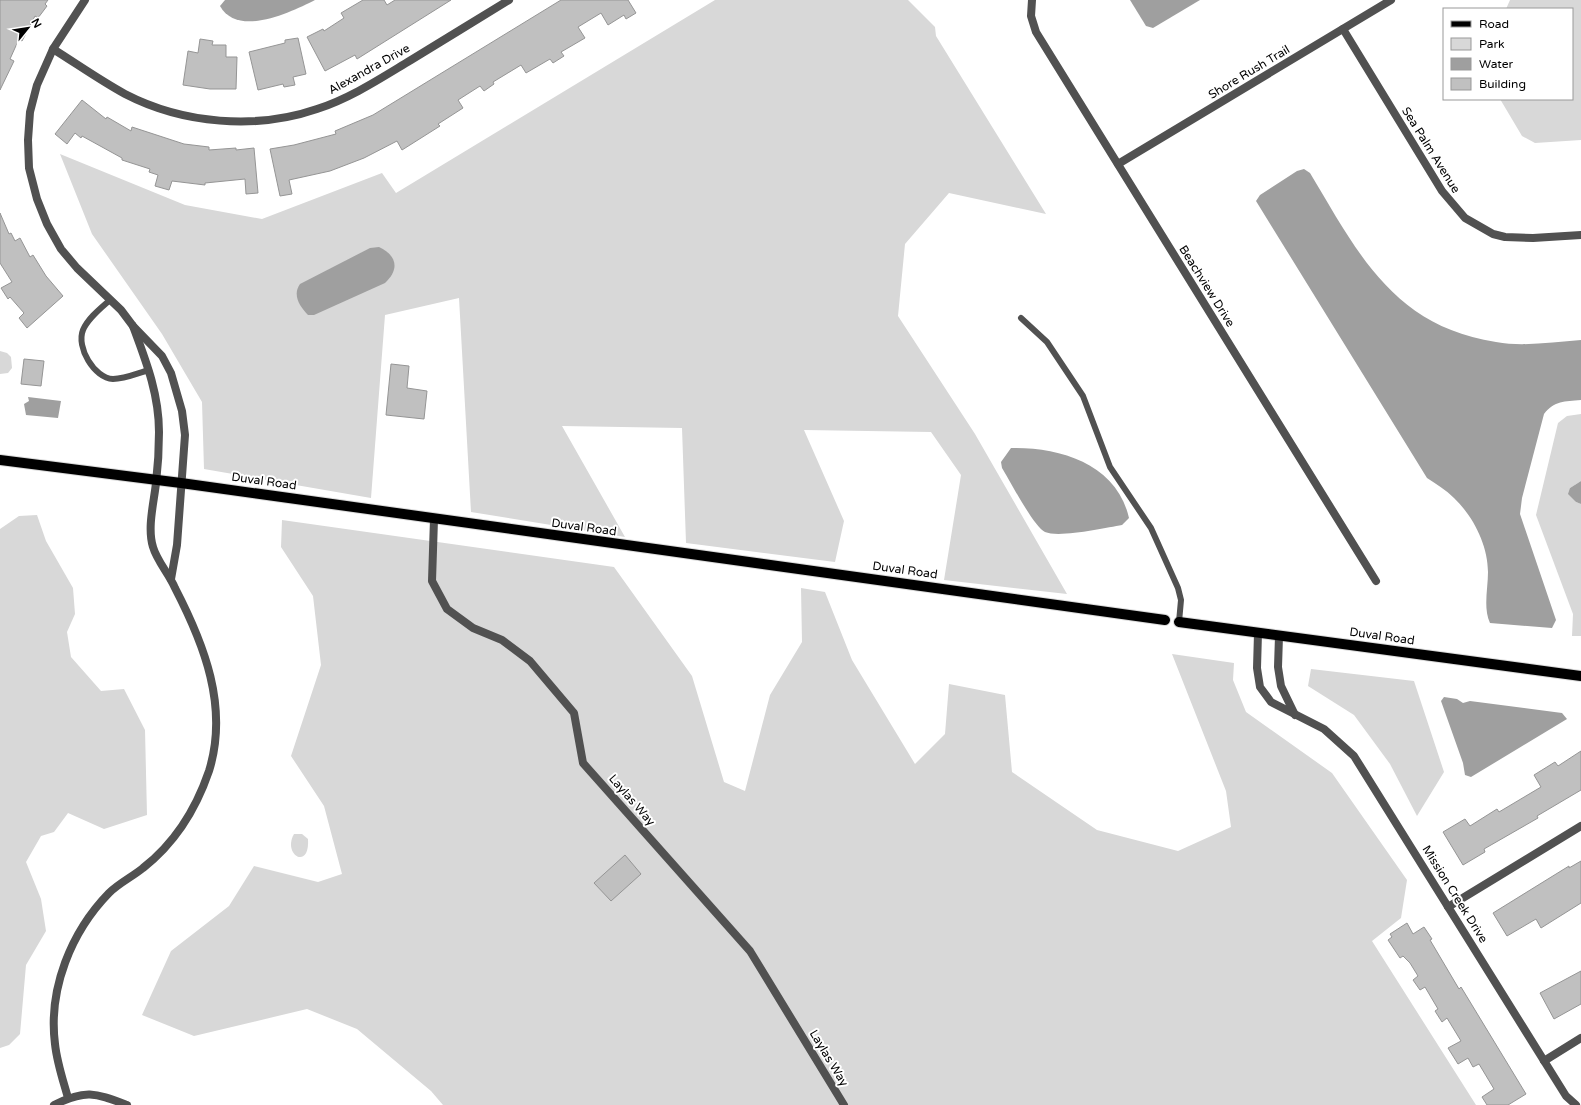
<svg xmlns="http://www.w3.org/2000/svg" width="1581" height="1105" viewBox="0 0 1581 1105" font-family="'Varela Round',sans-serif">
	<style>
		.green { fill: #d8d8d8 }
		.water { fill: #9f9f9f }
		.building { fill: #c0c0c0; stroke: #959595 }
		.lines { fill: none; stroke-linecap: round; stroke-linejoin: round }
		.primary-casing { stroke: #dbdbdb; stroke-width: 12 }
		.lane { stroke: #515151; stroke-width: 6 }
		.street { stroke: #515151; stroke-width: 8 }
		.primary { stroke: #000; stroke-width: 10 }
		.labels { text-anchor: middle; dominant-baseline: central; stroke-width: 4; stroke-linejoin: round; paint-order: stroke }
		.street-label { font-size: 12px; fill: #000; stroke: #fff }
	</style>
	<rect width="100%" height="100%" fill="#fff"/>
	<g class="green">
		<polygon points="715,0 908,0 935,27 936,36 1046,214 949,193 905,244 898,316 975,434 1067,594 944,580 961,475 931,432 804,430 844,521 835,562 686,543 682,428 562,426 625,537 471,512 459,298 385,315 371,498 204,469 202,402 162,334 92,234 60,154 185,205 262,219 382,173 396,193"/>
		<polygon points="1510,0 1581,0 1581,140 1535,143 1522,136 1500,99 1572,99 1572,9 1506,9"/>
		<polygon points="0,351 7,353 11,357 12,368 8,373 0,374"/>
		<polygon points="1581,414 1581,481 1570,488 1576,502 1581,504 1581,636 1572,636 1573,614 1536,515 1558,423 1567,416"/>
		<polygon points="37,515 46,541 73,588 75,614 67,632 71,657 101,691 124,689 145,730 147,815 104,829 68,813 54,832 41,836 26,862 41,899 46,931 26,965 20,1034 9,1045 0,1048 0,529 19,516"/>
		<polygon points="282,520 614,567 692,676 724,782 745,791 770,695 802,642 801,588 825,592 852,660 915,764 945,734 949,684 1005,695 1012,772 1097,830 1178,851 1231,827 1226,791 1172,654 1234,663 1233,680 1246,712 1332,773 1407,880 1401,918 1372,941 1476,1105 443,1105 431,1091 357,1029 307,1009 194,1036 142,1015 171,951 229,906 254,866 318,882 342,874 324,806 291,756 321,665 313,596 281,547"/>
		<polygon points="1311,669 1414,681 1444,772 1417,816 1390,764 1354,715 1308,686"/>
		<path d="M294 834H302L308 839C310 871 282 855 294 834Z"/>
	</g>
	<g class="water">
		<path d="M225 0H315C291 12 238 38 220 6Z"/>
		<polygon points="1130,0 1200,0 1153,28 1146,26"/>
		<path d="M1304 169 1310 173C1358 253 1393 326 1496 342 1523 347 1553 342 1581 340V400C1564 402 1555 400 1544 414L1522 498 1520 514 1556 620 1552 628 1490 623C1483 608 1488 589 1488 572 1488 545 1473 516 1454 498 1446 490 1436 484 1427 478L1256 201 1260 195 1297 171Z"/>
		<path d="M379 247C398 256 399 270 385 283L314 315H308C300 307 292 295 300 284L370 248Z"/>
		<polygon points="28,397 61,401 58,418 26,415 24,404 29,401"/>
		<path d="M1011 448C1060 447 1117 464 1129 518L1122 525C1105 528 1059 538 1045 532 1034 527 1010 481 1002 468L1001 462Z"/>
		<polygon points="1581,481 1581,504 1576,502 1568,494 1570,488"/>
		<polygon points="1444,697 1457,699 1463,703 1470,701 1562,713 1567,719 1471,777 1465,775 1463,763 1441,701"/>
	</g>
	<g class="building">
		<polygon points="0,0 48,0 45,4 47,6 38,18 35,16 22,41 19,39 10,59 14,61 0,90"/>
		<polygon points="363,0 384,0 387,5 395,0 451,0 357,59 355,55 325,71 307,37 323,29 324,31 344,18 341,13"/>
		<polygon points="561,0 628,0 636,13 626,19 624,15 608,25 601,13 578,27 585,38 561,52 564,56 553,63 550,59 526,73 521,65 493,82 494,84 484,91 480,86 458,100 463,108 438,124 440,126 402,150 397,141 364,158 330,171 289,180 292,194 280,196 270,149 294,145 336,134 335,131 373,115"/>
		<polygon points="298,38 306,74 293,77 295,85 284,87 283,84 258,90 249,52 285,43 285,40"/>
		<polygon points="200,39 213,41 212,45 226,45 226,57 237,57 236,89 210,89 183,85 188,51 198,53"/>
		<polygon points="82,100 106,119 107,117 131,131 132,127 184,144 209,147 209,150 236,148 236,150 254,148 258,193 246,194 245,179 205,183 205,185 172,181 169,190 155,186 158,175 149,172 150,169 122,160 122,158 82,136 81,138 75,133 67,144 55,134"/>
		<polygon points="0,213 9,234 11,233 15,241 20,238 30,257 33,255 46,276 63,296 27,328 19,318 24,313 10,297 8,299 1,288 12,282 0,263"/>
		<polygon points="24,359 44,361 41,386 21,384"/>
		<polygon points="391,364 409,366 407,388 427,391 424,419 386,415"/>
		<polygon points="1581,751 1581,790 1537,816 1538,818 1484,849 1485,852 1463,865 1443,832 1465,819 1470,826 1497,809 1499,812 1541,787 1534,775 1555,762 1558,766"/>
		<polygon points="625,855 641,874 611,901 594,883"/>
		<polygon points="1581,861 1581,903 1541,928 1536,919 1507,936 1493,913 1569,866 1569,868"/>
		<polygon points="1407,923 1413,934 1424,927 1432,939 1430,940 1459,989 1461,987 1526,1094 1508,1105 1487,1105 1482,1097 1494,1089 1479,1064 1473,1067 1468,1058 1458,1064 1448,1048 1461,1041 1447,1018 1442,1022 1435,1011 1438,1009 1425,987 1420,990 1413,980 1418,976 1410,963 1403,956 1400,958 1388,940 1392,937 1390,934"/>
		<polygon points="1581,971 1581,1004 1554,1019 1540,993"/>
	</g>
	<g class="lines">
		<g class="primary-casing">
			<g id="primary">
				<polyline points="0,460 181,483 1165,620"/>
				<polyline points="1179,622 1581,676"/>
			</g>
		</g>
		<g class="lane">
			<path d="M110 300C101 308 88 318 83 330 76 347 94 378 113 379 125 379 138 373 149 370"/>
			<polyline points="1021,318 1047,342 1083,396 1110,467 1151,528 1178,588 1181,600 1179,622"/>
		</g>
		<g class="street">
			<polyline points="85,0 53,49 37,85 30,112 28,140 29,168 37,199 47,224 61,249 77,268 121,310 133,326 162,356 171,373 182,411 185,435 177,545 171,579"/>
			<polyline points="1032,0 1031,16 1036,32 1376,581"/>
			<polyline points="1343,29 1442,191 1465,218 1493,234 1505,237 1533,238 1581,235"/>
			<path d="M53 49C77 64 101 81 125 94 183 124 256 130 317 109 351 98 381 78 411 60 444 40 476 20 509 0"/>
			<polyline points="1118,164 1391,0"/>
			<polyline points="434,519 432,581 447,609 473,628 502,640 530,661 574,713 583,763 750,951 844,1105"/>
			<polyline points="1258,633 1257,668 1260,687 1271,702 1324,729 1354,756 1566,1096 1576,1105"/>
			<polyline points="1279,636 1278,667 1281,686 1295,715"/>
			<polyline points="1448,907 1581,826"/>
			<polyline points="1544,1061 1581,1038"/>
			<path d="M68 1098C63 1080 57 1063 55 1044 48 989 71 932 109 893 119 883 132 877 143 868 175 843 196 809 209 771 229 707 204 644 175 588 169 574 157 561 153 547 147 528 154 502 156 483 158 466 159 449 159 432 159 394 146 361 133 326"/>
			<path d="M54 1105C86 1089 95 1093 127 1105"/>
		</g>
		<use href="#primary" class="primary"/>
	</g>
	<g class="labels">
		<g class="street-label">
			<text transform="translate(369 69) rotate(-29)">Alexandra Drive</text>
			<text transform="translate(1249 72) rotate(-31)">Shore Rush Trail</text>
			<text transform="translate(1431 150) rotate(58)">Sea Palm Avenue</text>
			<text transform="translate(1207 286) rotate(58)">Beachview Drive</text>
			<text transform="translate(264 481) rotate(8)">Duval Road</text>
			<text transform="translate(584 527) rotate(8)">Duval Road</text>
			<text transform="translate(905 570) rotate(8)">Duval Road</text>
			<text transform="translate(1382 636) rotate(8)">Duval Road</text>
			<text transform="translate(632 800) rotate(49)">Laylas Way</text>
			<text transform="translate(1455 894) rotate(58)">Mission Creek Drive</text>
			<text transform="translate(829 1058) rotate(59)">Laylas Way</text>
		</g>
	</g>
	<rect x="1443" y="8" width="130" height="92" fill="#ffffff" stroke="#999999"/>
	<rect x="1451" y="21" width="20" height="6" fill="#000000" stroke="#999999"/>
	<text x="1479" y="28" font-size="12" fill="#000000">Road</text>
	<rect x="1451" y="38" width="20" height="12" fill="#d8d8d8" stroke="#999999"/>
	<text x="1479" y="48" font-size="12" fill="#000000">Park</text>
	<rect x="1451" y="58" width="20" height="12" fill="#9f9f9f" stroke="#999999"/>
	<text x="1479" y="68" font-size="12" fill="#000000">Water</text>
	<rect x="1451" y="78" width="20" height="12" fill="#c0c0c0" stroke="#999999"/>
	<text x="1479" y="88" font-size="12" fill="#000000">Building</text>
	<g transform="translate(28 28) rotate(60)" stroke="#ffffff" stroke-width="3" paint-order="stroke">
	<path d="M0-3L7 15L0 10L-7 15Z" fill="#000000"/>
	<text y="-6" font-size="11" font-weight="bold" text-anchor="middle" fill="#000000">N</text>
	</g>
</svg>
